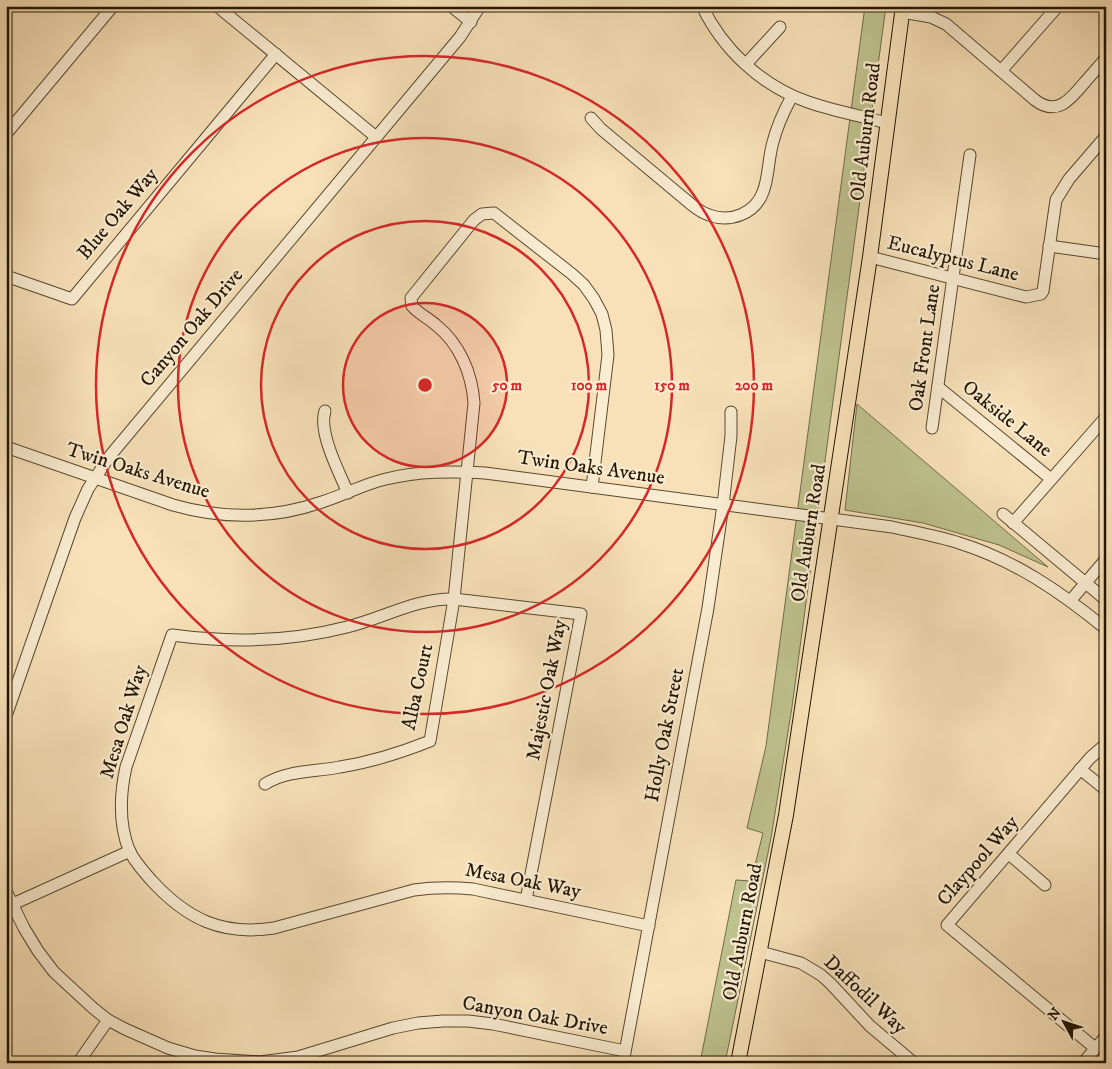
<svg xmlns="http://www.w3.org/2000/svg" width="1112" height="1069" viewBox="0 0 1112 1069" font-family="'IM FELL DW Pica',serif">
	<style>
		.green { fill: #bec28e; stroke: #706c48 }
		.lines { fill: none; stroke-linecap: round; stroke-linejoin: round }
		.minor-casing { stroke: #584830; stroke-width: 13 }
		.major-casing { stroke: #231502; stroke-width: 16 }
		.minor { stroke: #faecd1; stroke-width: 11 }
		.major { stroke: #f8e1b8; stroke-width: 14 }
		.ring { fill: none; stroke: #d62828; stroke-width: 2.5 }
		.labels { text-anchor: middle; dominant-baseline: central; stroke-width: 4.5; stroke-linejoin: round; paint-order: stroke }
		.street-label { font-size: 20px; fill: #231502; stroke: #faecd1 }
		.centre { fill: #d62828; stroke: #faecd1; stroke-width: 2.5 }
		.ring-label { font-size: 15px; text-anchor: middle; font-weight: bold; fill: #d62828; stroke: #faecd1; stroke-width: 4.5; stroke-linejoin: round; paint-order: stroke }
	</style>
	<rect width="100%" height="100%" fill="#f8e1b8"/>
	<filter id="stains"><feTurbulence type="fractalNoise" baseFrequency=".004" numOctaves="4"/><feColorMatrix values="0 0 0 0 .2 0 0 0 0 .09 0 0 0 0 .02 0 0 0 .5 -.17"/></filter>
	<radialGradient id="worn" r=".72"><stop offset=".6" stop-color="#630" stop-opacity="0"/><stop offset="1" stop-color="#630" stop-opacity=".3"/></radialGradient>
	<g class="green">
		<polygon points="865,6 886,6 792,707 771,838 725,1063 700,1063 736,880 751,881 763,833 747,828 766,746"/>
		<polygon points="857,404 1048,567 999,545 923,523 845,510"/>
	</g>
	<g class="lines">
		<g class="minor-casing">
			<g id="minor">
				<polyline points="217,6 376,137"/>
				<polyline points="451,6 471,22"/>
				<path d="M702 6C723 50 762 86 808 102 834 111 861 116 887 123"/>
				<path d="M902 12 931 17 946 24 1035 100C1057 117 1071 99 1085 82 1092 74 1099 66 1106 58"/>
				<polyline points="746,64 780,27"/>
				<polyline points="1001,71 1058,6"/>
				<path d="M591 118 601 129 692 205C697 209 703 213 709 215 730 223 755 214 763 192 769 177 768 159 773 142 777 126 784 111 792 96"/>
				<polyline points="6,134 113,6"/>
				<polyline points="1049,246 1106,254"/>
				<polyline points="870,257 1026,297 1041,294 1043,291 1056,200 1069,179 1106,136"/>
				<polyline points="6,276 72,299 276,54"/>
				<polyline points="938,387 1051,479"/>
				<path d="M325 411C318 432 339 472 348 493"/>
				<polyline points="932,428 970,155"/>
				<path d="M6 447 173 505C222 519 273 519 322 502 344 495 364 484 386 479 419 471 451 471 485 473L892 527C914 532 937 536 959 543 1014 560 1061 592 1106 629"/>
				<polyline points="1003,514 1106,600"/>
				<polyline points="1013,523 1106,417"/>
				<polyline points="1071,600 1106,559"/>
				<polyline points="6,716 75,518 88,489 109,457 460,37 480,6"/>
				<polyline points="1080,769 1106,790"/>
				<path d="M265 784C287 770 315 772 340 767 371 762 400 753 430 741L454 599 474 403C472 374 460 344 436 325 428 318 419 314 412 306L411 298 474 220 482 214 494 213 572 274 584 285 594 299 602 314 606 330 608 355 592 487"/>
				<polyline points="1009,854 1045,885"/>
				<polyline points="6,891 24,928 38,951 54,972 93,1008 108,1020 125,1029 168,1048 195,1056 215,1059 260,1062 298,1057 393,1028 418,1023 443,1021 468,1021 493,1024 625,1051"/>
				<path d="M526 900 581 614 454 599C416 598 384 618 347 627 289 642 231 643 172 635L126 767C120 794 119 824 129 850 134 861 144 872 152 881 187 919 222 936 274 928L414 890C434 887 453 887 473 889L649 926"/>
				<polyline points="13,904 130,851"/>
				<polyline points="760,952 801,963 821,975 830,983 870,1026 914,1063"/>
				<polyline points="1095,1048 947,925 1090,758 1106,744"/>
				<polyline points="78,1063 108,1020"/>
				<polyline points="623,1063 708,608 723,505 731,436 731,412"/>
				<polyline points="1083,1063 1106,1036"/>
			</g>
		</g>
		<g class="major-casing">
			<polyline id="major" points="738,1063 786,815 870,257 903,6"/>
		</g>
		<use href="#minor" class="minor"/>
		<use href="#major" class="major"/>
	</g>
	<circle cx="425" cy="385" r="82" fill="#d62828" fill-opacity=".12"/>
	<g class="ring">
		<circle cx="425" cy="385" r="82"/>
		<circle cx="425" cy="385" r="164"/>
		<circle cx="425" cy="385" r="247"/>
		<circle cx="425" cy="385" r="329"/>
	</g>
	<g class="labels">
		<g class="street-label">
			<text transform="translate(866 132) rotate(-83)">Old Auburn Road</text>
			<text transform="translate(118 214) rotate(-50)">Blue Oak Way</text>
			<text transform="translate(953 259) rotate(14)">Eucalyptus Lane</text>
			<text transform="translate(192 328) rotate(-50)">Canyon Oak Drive</text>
			<text transform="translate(925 348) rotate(-82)">Oak Front Lane</text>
			<text transform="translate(1007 419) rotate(39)">Oakside Lane</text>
			<text transform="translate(591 468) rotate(8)">Twin Oaks Avenue</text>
			<text transform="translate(138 471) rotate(17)">Twin Oaks Avenue</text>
			<text transform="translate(809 533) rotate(-81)">Old Auburn Road</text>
			<text transform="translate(418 687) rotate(-78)">Alba Court</text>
			<text transform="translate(547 690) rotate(-79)">Majestic Oak Way</text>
			<text transform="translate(124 722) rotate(-73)">Mesa Oak Way</text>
			<text transform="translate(665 735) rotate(-79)">Holly Oak Street</text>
			<text transform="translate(978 861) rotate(-49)">Claypool Way</text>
			<text transform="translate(523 881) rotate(11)">Mesa Oak Way</text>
			<text transform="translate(743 932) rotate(-79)">Old Auburn Road</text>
			<text transform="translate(865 995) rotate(43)">Daffodil Way</text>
			<text transform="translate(535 1016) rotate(10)">Canyon Oak Drive</text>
		</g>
	</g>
	<circle cx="425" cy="385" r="8" class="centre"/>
	<g class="ring-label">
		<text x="507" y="390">50 m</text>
		<text x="589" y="390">100 m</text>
		<text x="672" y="390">150 m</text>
		<text x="754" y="390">200 m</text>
	</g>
	<rect width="1112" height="1069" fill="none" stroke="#f8e1b8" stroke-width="25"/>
	<rect x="8" y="8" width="1097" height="1054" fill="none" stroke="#231502" stroke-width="2.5"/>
	<rect x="12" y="12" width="1087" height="1044" fill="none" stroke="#231502"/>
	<g transform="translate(1064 1022) rotate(310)" stroke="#faecd1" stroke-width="4" paint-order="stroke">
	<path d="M0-4L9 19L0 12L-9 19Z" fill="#231502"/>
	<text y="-8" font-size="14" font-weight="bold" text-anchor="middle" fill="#231502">N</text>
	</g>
	<rect width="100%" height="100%" filter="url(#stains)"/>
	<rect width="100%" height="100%" fill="url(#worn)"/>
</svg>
